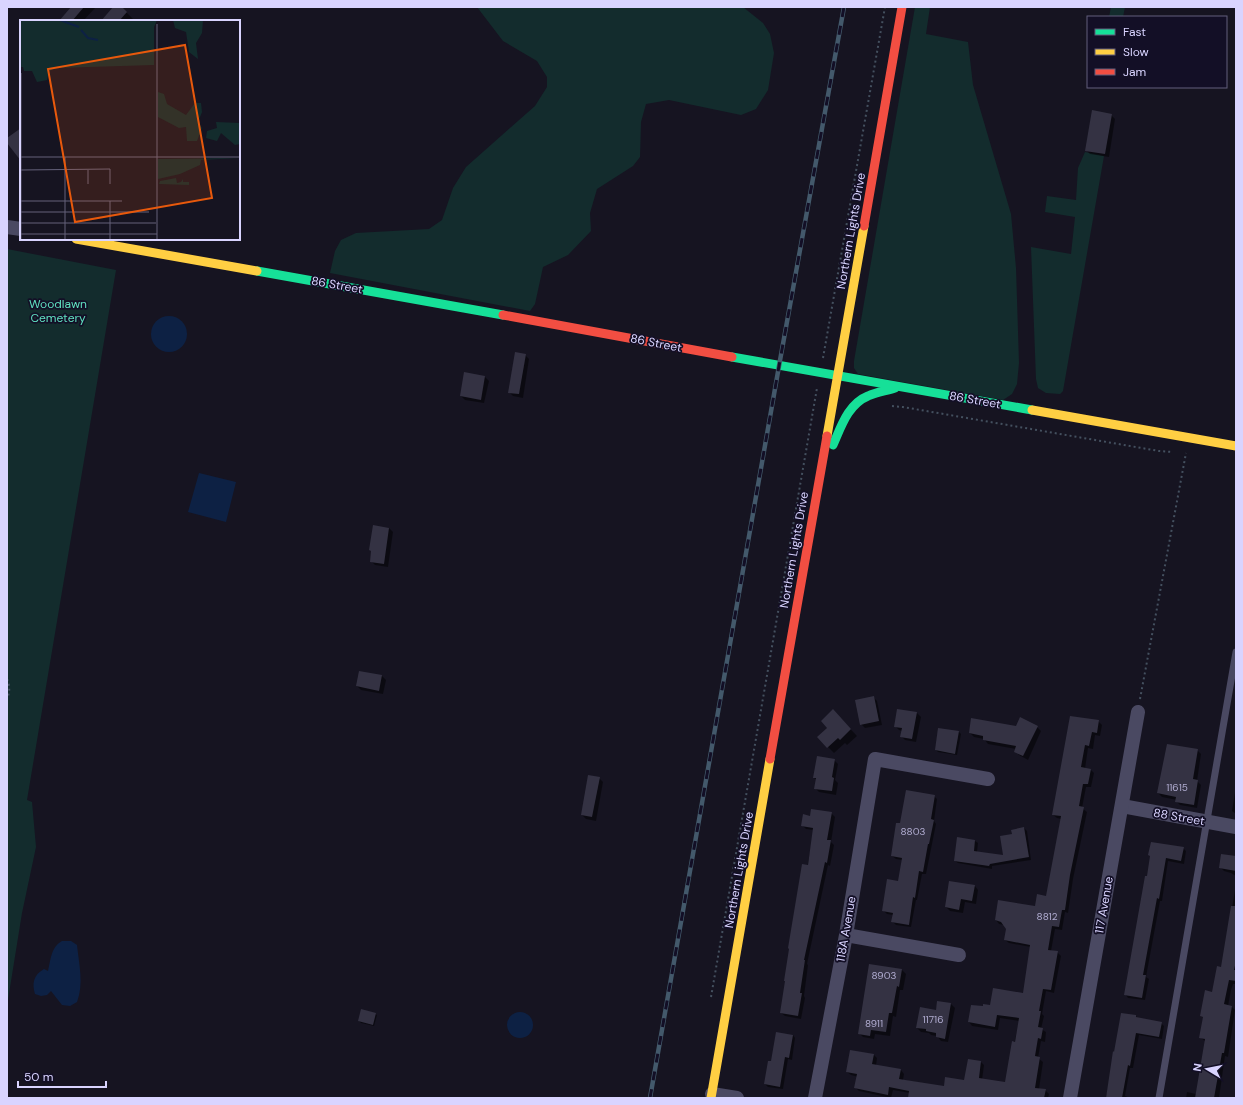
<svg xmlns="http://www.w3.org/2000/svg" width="1243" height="1105" viewBox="0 0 1243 1105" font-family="'DM Sans',sans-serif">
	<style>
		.green { fill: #132c2d }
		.water { fill: #0d2144 }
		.shadow { fill: #0007 }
		.building { fill: #343243 }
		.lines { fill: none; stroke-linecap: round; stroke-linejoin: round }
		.path { stroke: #44505f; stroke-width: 2; stroke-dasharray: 2 3; stroke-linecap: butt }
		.lane { stroke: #4a4962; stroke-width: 7 }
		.street { stroke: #4a4962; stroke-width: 14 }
		.fast { stroke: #16e098; stroke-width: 9 }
		.slow { stroke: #ffcf43; stroke-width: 9 }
		.jam { stroke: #f24e42; stroke-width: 9 }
		.rail-casing { stroke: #43596b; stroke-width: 4.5 }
		.rail { stroke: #130f26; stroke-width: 3; stroke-dasharray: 9; stroke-linecap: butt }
		.labels { text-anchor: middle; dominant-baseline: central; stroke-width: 3.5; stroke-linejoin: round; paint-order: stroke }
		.number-label { font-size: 10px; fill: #b0acd0 }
		.street-label { font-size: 12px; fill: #d9d4ff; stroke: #130f26 }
		.park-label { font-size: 12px; fill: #5fe0c0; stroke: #130f26 }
		.inset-river { fill: none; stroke: #0d2144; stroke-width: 2 }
		.inset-road { fill: none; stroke: #64617a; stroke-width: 1 }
		.view { fill: #e8590c; fill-opacity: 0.15; stroke: #e8590c; stroke-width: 2 }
		.inset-edge { fill: none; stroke: #d9d4ff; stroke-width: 2 }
	</style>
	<rect width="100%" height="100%" fill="#161421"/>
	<g class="green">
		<polygon points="477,7 743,7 763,23 770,34 774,53 768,90 756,109 741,115 669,100 646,104 641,122 640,157 633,166 597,189 590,213 591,231 568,255 543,267 535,304 530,311 330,273 335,251 341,240 356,233 429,229 442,220 453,188 466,167 535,106 547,87 547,77 537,61 503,41"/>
		<polygon points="915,7 930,7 926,34 968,42 973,85 1011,214 1016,268 1019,363 1017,384 1012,394 1003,400 858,374 854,368 854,361"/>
		<polygon points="1111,7 1125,7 1123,17 1109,17"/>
		<polygon points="1085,152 1104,156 1063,391 1060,394 1046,393 1038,388 1036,379 1031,247 1071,254 1075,217 1045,212 1047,196 1076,200 1078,168"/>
		<polygon points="7,249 116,270 27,800 32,802 36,847 22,913 7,1006"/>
	</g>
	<g class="water">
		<circle cx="169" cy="334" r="18"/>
		<polygon points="199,473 236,482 226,522 188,512"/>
		<path d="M62 941H71L77 945C79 964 84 984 77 1002L70 1006 62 1005 51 991 47 995 41 996 35 994C32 984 33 975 44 969L48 971C51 959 51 947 62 941Z"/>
		<circle cx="520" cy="1025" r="13"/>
	</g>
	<g class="shadow">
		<polygon points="73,7 96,7 83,21 60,21"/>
		<polygon points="114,7 121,7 133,19 131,21 102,21"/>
		<polygon points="1111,115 1115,119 1109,157 1090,154 1086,150"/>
		<polygon points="525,355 529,359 523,398 513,396 509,392"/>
		<polygon points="485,377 489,381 484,403 465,400 461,396"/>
		<polygon points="389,528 393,532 388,567 375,565 371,561 372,552 370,550"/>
		<polygon points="382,676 386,680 383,694 361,690 357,686"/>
		<polygon points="873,697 877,701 882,725 865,728 861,724"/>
		<polygon points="917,713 921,717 916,742 905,740 901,736 902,731 899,730 895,726"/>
		<polygon points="839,717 857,736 847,745 845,743 834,753 818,737"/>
		<polygon points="1071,717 1098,721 1102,725 1100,736 1095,735 1093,749 1088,748 1085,769 1090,769 1094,773 1091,787 1086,787 1082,808 1087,812 1073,879 1068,913 1065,912 1062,930 1055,929 1051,951 1057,952 1061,956 1054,993 1046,991 1042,1014 1044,1016 1041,1029 1046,1032 1045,1042 1041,1041 1038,1058 1043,1062 1039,1089 1045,1090 1049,1094 1048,1098 909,1098 910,1093 893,1090 891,1098 859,1091 856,1088 858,1077 851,1075 847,1072 874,1055 877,1058 876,1066 901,1070 904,1074 903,1080 945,1087 965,1082 981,1062 984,1065 982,1080 1006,1084 1019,1021 1000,1018 998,1030 972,1026 969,1022 991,1007 1024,994 1031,947 1009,943 1005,940 1007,929 1004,925 999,924 996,920 1036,907 1047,897 1061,819 1057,818 1053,815"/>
		<polygon points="1017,727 1037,727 1041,731 1028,760 1019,755 1015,751 1016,749 988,744 984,739 974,737 970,733"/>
		<polygon points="939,729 959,732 961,734 957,755 938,752 936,750"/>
		<polygon points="1197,750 1201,754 1197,781 1201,785 1197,808 1180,805 1176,801 1177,800 1162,797 1158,793"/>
		<polygon points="834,760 838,764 835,780 838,783 836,795 819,792 815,788 817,780 814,778"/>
		<polygon points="599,778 603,782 596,821 586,819 582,815"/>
		<polygon points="1236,786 1236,814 1232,811"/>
		<polygon points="934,796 937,799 934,821 936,824 926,874 922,874 917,900 916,900 911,927 896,925 892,921 893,915 887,914 884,911 899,882 902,860 896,859 892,856 901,824"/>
		<polygon points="831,813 835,817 831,842 834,845 830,866 828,865 807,964 808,965 804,996 805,998 801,1019 785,1016 781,1013 814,830 806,829 802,825 811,817"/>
		<polygon points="1024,828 1027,831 1031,860 992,866 992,869 958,863 955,861 958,838 975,841 978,843 977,852 1004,856 1013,835"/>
		<polygon points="1152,843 1183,848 1186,851 1184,864 1168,861 1162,901 1160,901 1146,977 1149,979 1145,1000 1128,998 1125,994 1148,878"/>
		<polygon points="1236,857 1236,876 1231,873 1224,871 1220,867"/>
		<polygon points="1236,884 1236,984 1233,984 1231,990 1228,1006 1231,1006 1235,1010 1228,1057 1225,1056 1219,1098 1186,1098 1187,1092 1196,1094 1206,1042 1200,1037 1204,1018 1201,1016 1213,993 1222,968"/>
		<polygon points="975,886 978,890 976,904 965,902 963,913 950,911 946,907"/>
		<polygon points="870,965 902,970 906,974 903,990 900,990 896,1017 893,1016 890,1036 875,1034 874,1039 863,1037 859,1033"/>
		<polygon points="938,1002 951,1004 955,1008 948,1042 941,1041 937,1036 931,1035 929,1033 921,1032 917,1028 936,1011"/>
		<polygon points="375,1014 377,1015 374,1026 361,1023 359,1021"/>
		<polygon points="1136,1016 1138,1019 1161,1023 1164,1026 1162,1039 1139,1035 1133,1068 1130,1068 1125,1096 1130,1098 1106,1098 1115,1053"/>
		<polygon points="793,1035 795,1038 792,1060 788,1059 783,1089 768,1087 765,1084 772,1063"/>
	</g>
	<g class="building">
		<polygon points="71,7 84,7 72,21 59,21"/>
		<polygon points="113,7 122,7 127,12 119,21 101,21"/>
		<polygon points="1092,110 1112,114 1105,154 1085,151"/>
		<polygon points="21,128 21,161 7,143 7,138"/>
		<polygon points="515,352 526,354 519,394 508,393"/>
		<polygon points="464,372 485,376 481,400 460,396"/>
		<polygon points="373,525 389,528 384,564 370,562 371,551 369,550"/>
		<polygon points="359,671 382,675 379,691 356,686"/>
		<polygon points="874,696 879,721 860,725 855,700"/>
		<polygon points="833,709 851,729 840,740 838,738 827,748 817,737 827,728 821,721"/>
		<polygon points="897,709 917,712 912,739 900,737 902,728 894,727"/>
		<polygon points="1070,716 1099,720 1097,733 1092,732 1089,746 1085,745 1081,767 1091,769 1088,784 1083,784 1079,806 1084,807 1070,875 1065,910 1062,910 1059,927 1052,926 1048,950 1058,951 1051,990 1043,989 1039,1011 1041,1011 1038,1027 1043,1028 1041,1039 1038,1038 1035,1056 1040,1057 1035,1088 1046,1089 1044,1098 908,1098 909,1091 889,1087 888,1095 854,1088 857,1074 846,1072 850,1050 874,1054 872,1064 901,1069 899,1079 944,1086 945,1077 964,1080 968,1059 981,1061 979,1078 1005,1082 1012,1041 1015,1042 1019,1018 997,1015 995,1027 968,1022 971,1005 983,1006 983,1004 990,1005 993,988 1023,993 1030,945 1004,940 1006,929 1001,922 995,920 998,900 1035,906 1037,894 1046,896 1061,816 1052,815"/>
		<polygon points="1020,717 1038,726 1023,756 1014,752 1016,746 983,740 983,736 969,733 971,718 1016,726"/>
		<polygon points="938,728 959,731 955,754 935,750"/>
		<polygon points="1167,744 1198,749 1193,779 1198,780 1194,805 1175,802 1176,797 1157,793"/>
		<polygon points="817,756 835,759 832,777 834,778 832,791 814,789 816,778 813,778"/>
		<polygon points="588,775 600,777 592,817 581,815"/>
		<polygon points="906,790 935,795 931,819 934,820 929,844 928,844 923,872 919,871 915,898 913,897 909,925 891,922 893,913 882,911 887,879 898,881 902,858 891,856 896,823 900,823"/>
		<polygon points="811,809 832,812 827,840 831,840 827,863 825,862 804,960 805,960 800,993 802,993 798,1016 780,1013 785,981 784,981 789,949 788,948 802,864 808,865 813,828 801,826 803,814 810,816"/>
		<polygon points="1024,827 1029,857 990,864 989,866 954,861 957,837 975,840 974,851 1003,855 1000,836 1012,834 1011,830"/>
		<polygon points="1151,842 1184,847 1181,861 1166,858 1159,899 1157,898 1143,975 1146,975 1142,998 1124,995 1145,876 1147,876 1150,856 1148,855"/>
		<polygon points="1221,854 1236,856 1236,871 1219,868"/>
		<polygon points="949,881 975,885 972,901 961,899 959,910 945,907"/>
		<polygon points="1231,906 1236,906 1236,961 1234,970 1236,970 1236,981 1229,980 1224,1004 1232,1006 1224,1053 1222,1053 1214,1098 1195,1098 1205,1039 1199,1038 1203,1017 1200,1016 1205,990 1212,992 1217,966 1221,967"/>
		<polygon points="869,964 902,969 899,987 897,986 892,1013 889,1013 886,1032 871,1030 870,1036 858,1034"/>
		<polygon points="937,1001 951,1003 945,1039 936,1037 936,1033 926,1031 926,1029 916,1028 920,1007 936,1010"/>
		<polygon points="361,1009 376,1013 373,1025 358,1021"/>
		<polygon points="1121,1013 1136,1015 1136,1017 1162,1022 1159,1037 1136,1033 1130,1066 1128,1065 1122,1098 1106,1098 1113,1051 1114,1052"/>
		<polygon points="776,1032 793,1035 789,1058 785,1057 780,1087 764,1084 768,1061 771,1061"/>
	</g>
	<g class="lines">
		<g class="path">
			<polyline points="823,358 885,7"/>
			<polyline points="892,406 903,407 1159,451 1172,452"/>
			<path d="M7 679C10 686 10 692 7 699"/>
			<polyline points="1140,699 1186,453"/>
			<polyline points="711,997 817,388"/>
		</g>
		<polyline class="lane" points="1159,1098 1236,652"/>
		<g class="street">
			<polyline points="7,227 21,229"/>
			<polyline points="1122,806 1236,827"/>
			<polyline points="846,935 959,955"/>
			<polyline points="712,1094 737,1098"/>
			<polyline points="815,1098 846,935 875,759 988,779"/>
			<polyline points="1070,1098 1138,712"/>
		</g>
		<g class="fast">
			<polyline points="257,271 503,315"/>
			<polyline points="732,357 1032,410"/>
			<path d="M833 445C841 427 848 404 868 396 877 392 886 391 895 388"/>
		</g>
		<g class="slow">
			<polyline points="76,239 257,271"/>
			<polyline points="1032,410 1236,446"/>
			<polyline points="827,436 864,226"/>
			<polyline points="711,1098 770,759"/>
		</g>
		<g class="jam">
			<polyline points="864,226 902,7"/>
			<polyline points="503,315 732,357"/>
			<polyline points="770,759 827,436"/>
		</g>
		<g class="rail-casing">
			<polyline id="rail" points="650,1098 779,366 844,7"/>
		</g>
		<use href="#rail" class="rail"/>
	</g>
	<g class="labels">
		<g class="number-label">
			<text x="1177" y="787">11615</text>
			<text x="913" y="831">8803</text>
			<text x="1047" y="916">8812</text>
			<text x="884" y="975">8903</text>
			<text x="933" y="1019">11716</text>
			<text x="874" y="1023">8911</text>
		</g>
		<g class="street-label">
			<text transform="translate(851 231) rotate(-80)">Northern Lights Drive</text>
			<text transform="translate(337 285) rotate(10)">86 Street</text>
			<text transform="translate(656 343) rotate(11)">86 Street</text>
			<text transform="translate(975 400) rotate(10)">86 Street</text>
			<text transform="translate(794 550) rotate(-80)">Northern Lights Drive</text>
			<text transform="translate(1179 817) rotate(10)">88 Street</text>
			<text transform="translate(739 870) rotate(-80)">Northern Lights Drive</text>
			<text transform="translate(1104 905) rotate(-80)">117 Avenue</text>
			<text transform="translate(846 929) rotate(-80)">118A Avenue</text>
		</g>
		<g class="park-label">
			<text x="58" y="304">Woodlawn<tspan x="58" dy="14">Cemetery</tspan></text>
		</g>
	</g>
	<g transform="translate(20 20)">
		<rect width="220" height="220" fill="#161421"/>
		<path d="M0 0H137L134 7V45L37 48 29 51 27 60 17 62 12 51H4L3 47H0ZM153 0H183L182 13 176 23 178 39 169 32 166 12 155 8ZM138 72 144 74 147 84 166 95 175 83H181L182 92 178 102 182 108 177 121H167L166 107 159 108 138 97ZM196 102 220 103V124L215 125 201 113 197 121 186 118 187 111 197 108ZM220 138 181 140 180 145 160 154 138 159V139ZM156 158 157 163 161 162 163 159V162H169V165L139 164 140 161Z" fill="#132c2d"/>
		<path class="inset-river" d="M40 0 59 7M61 10 68 18 78 20"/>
		<path class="inset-road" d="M1 53V220M0 137H220M45 137V220M1 150 90 149V164M68 164V150M0 181H102M0 192H129M0 203H136M0 214H137M90 220V181M137 220V4"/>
		<path class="view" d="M165 25 192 178 55 202 28 49Z"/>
		<rect width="220" height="220" class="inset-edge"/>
	</g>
	<rect width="1243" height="1105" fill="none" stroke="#d9d4ff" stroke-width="16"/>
	<rect x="1087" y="16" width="140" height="72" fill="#130f26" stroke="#625e7d"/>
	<rect x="1095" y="29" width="20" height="6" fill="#16e098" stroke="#625e7d"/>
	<text x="1123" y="36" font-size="12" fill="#d9d4ff">Fast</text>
	<rect x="1095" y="49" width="20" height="6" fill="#ffcf43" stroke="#625e7d"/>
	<text x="1123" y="56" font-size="12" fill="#d9d4ff">Slow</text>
	<rect x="1095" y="69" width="20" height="6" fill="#f24e42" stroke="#625e7d"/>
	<text x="1123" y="76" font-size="12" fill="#d9d4ff">Jam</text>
	<g transform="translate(1207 1069) rotate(280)" stroke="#130f26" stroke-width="3" paint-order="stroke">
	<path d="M0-3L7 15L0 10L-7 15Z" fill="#d9d4ff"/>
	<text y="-6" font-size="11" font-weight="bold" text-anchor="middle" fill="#d9d4ff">N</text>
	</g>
	<path d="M18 1081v6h88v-6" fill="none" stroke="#d9d4ff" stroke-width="2"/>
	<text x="24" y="1081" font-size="12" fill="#d9d4ff" stroke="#130f26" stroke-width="3" paint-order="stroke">50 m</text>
</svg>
